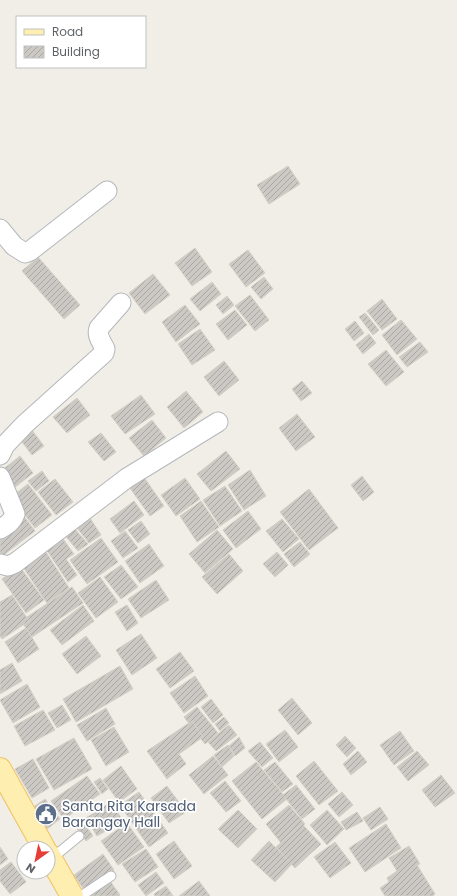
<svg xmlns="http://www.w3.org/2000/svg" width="457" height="896" viewBox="0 0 457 896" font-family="Poppins,sans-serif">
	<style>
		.building { fill: url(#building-hatch); stroke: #d5d0c5 }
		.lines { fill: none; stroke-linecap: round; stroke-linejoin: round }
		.lane-casing { stroke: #b4b8bb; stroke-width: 11 }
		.street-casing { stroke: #b4b8bb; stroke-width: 21 }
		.primary-casing { stroke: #f0c261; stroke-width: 24 }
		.lane { stroke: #fff; stroke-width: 9 }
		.street { stroke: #fff; stroke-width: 19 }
		.primary { stroke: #feeeaf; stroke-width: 22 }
		.labels { text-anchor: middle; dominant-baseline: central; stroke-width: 3.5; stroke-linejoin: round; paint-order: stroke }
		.service-label { font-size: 14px; fill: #4e5e75; stroke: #fff; text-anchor: start }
	</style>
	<defs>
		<pattern id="building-hatch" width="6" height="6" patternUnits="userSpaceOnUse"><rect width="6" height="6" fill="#ccc9c4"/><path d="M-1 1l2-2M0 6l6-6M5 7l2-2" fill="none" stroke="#a9a7a3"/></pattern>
	</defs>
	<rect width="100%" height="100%" fill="#f0eee7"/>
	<g class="building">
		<polygon points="288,166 300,184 269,204 257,185"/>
		<polygon points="195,248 212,272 192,286 175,263"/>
		<polygon points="248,250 265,273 246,287 229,264"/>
		<polygon points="38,257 80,305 64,319 22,271"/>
		<polygon points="153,274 170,295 145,314 129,293"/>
		<polygon points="264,277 273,289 261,299 251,287"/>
		<polygon points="212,282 221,294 200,311 190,299"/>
		<polygon points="250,295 269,320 255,331 235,306"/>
		<polygon points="227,296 234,305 223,314 216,305"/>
		<polygon points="382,299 397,319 382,330 367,311"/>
		<polygon points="185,305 200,324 176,342 162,322"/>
		<polygon points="235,310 247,325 228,340 216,324"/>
		<polygon points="365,313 379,330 373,335 359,317"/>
		<polygon points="401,320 417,339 397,355 382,335"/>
		<polygon points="355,321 364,333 354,341 345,329"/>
		<polygon points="200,329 215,350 192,365 178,344"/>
		<polygon points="369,334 376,343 363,354 356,345"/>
		<polygon points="420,342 428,352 407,367 399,357"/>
		<polygon points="386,350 404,372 386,386 368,364"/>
		<polygon points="224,361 239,380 219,396 204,377"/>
		<polygon points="302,381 312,393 301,401 292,389"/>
		<polygon points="186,391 203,412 184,428 167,407"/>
		<polygon points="141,395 155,414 125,434 111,416"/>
		<polygon points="77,398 90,415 67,433 53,417"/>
		<polygon points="297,414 315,437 296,451 279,428"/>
		<polygon points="152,420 166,438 144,456 129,438"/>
		<polygon points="31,429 44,446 32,455 19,438"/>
		<polygon points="101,433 116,452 104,461 88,442"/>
		<polygon points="226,451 240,469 211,491 197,474"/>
		<polygon points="20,456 33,473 14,488 1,471"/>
		<polygon points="250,470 266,496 244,510 228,485"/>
		<polygon points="42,471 49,481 36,491 28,481"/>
		<polygon points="141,473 164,506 150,516 127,484"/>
		<polygon points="362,476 374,492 363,501 351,485"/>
		<polygon points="185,478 200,499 176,516 161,495"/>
		<polygon points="55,479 73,502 56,515 38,492"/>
		<polygon points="28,484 52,515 35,528 11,497"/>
		<polygon points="225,486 242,511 220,526 203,500"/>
		<polygon points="309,489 338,528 309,550 280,512"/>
		<polygon points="134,501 144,515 120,533 110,519"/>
		<polygon points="201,501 219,527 197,542 180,516"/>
		<polygon points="248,511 261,529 236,548 223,530"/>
		<polygon points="23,515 35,531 1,557 0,555 0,533"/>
		<polygon points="88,515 101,535 89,543 73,523"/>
		<polygon points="282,519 299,539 283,552 266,531"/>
		<polygon points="141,521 150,534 138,543 128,530"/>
		<polygon points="74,528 88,544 78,551 63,533"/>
		<polygon points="217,530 233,549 205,573 189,554"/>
		<polygon points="125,531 138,548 123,558 111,541"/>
		<polygon points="58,532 74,554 66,559 77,575 68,582 42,543"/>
		<polygon points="101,538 118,562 87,584 70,560"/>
		<polygon points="300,542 310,554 294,567 284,554"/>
		<polygon points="149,544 164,566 140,583 125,561"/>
		<polygon points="42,546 69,588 47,603 19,561"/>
		<polygon points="277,552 288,565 275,577 263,564"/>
		<polygon points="229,554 243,571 217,594 202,577"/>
		<polygon points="121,565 138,587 121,599 104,577"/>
		<polygon points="20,567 44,600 26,613 2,579"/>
		<polygon points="100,577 118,602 96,618 78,593"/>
		<polygon points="156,580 169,600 141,618 128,599"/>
		<polygon points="72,587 83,603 32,637 21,621"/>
		<polygon points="12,595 29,621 2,639 0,636 0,602"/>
		<polygon points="83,605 94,621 62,645 50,630"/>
		<polygon points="127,605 138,623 127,631 115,612"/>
		<polygon points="26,628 39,649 18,663 5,642"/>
		<polygon points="141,634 157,658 132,675 116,650"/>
		<polygon points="86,636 101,656 77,674 62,654"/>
		<polygon points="180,652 194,671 170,688 156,669"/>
		<polygon points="12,663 22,681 0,694 0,670"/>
		<polygon points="120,666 133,689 76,722 63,699"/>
		<polygon points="195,676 208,696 184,713 170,693"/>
		<polygon points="27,684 40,707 13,723 0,700"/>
		<polygon points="292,698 312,723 298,735 278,710"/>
		<polygon points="211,699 223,715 213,723 201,707"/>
		<polygon points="62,705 71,720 57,728 48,713"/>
		<polygon points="197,707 218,733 205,744 184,717"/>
		<polygon points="106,708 115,724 87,741 77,725"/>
		<polygon points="43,710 55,730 25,746 14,726"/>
		<polygon points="224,717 229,723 220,731 215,724"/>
		<polygon points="192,721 203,737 179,754 186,764 167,779 147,751"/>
		<polygon points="229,725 237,735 216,751 208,742"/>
		<polygon points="114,727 129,752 106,766 91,740"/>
		<polygon points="285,730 298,747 279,762 266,744"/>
		<polygon points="400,731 414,751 394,765 380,745"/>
		<polygon points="345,736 356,748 347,757 336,745"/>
		<polygon points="239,737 245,748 235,756 229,746"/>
		<polygon points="74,738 92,769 54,790 36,759"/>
		<polygon points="260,742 273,758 262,767 248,751"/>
		<polygon points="228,745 234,756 222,767 214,755"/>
		<polygon points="358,751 367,762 351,775 343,764"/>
		<polygon points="417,751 429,765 408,781 397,767"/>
		<polygon points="213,756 228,775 204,794 189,775"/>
		<polygon points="33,759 49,788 32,798 15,769"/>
		<polygon points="314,761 338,791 319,805 296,776"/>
		<polygon points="256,762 287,799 262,819 232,781"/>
		<polygon points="275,762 293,784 282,792 264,770"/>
		<polygon points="121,766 137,789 119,802 103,780"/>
		<polygon points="441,775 455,793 435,807 422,790"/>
		<polygon points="87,776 100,794 64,819 51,801"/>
		<polygon points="100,778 108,789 102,794 94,782"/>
		<polygon points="225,781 241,801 226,812 210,793"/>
		<polygon points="296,785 315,809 302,819 283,795"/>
		<polygon points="167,786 186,812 169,823 151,798"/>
		<polygon points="139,792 168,833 149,847 120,805"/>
		<polygon points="342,792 353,805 339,817 328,804"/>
		<polygon points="45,799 60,819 47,829 32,808"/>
		<polygon points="111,802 123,821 97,836 86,818"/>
		<polygon points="289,805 305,824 281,843 266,824"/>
		<polygon points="380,807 388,819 371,830 363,818"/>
		<polygon points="238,810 257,829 238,848 218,829"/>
		<polygon points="327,810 344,829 327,845 310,825"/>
		<polygon points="357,812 363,821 346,830 341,822"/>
		<polygon points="82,820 93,836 86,841 75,826"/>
		<polygon points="127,823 144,847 118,865 101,841"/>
		<polygon points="302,824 321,844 295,868 276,847"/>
		<polygon points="386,824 401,848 365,872 349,848"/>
		<polygon points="174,841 192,866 174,879 156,854"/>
		<polygon points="269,841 292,864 275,882 251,860"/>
		<polygon points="335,842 351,863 330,878 314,857"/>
		<polygon points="409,846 420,864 417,865 435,894 433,896 385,896 380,888 389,882 387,878 397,871 389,858"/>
		<polygon points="0,847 8,859 0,865"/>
		<polygon points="146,849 158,867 135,882 122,864"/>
		<polygon points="103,854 114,870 85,891 74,875"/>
		<polygon points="11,862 26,882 10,894 0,881 0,870"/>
		<polygon points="156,872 164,883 146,896 138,885"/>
		<polygon points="110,881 120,895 118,896 91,896"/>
		<polygon points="199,881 210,896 179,896"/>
		<polygon points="166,886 173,896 155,896 154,894"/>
	</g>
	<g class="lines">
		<g class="lane-casing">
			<g id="lane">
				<polyline points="51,859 79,836"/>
				<polyline points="81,896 111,876"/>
			</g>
		</g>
		<g class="street-casing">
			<g id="street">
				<polyline points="0,229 14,246 25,253 30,251 107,191"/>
				<path d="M0 455 5 445 25 424 104 353 105 349C102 342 96 336 99 328L121 303"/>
				<path d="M0 477 15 514C12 522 7 525 0 529"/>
				<polyline points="0,564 8,566 15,563 127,478 218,422"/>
			</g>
		</g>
		<g class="primary-casing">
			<g id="primary">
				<polyline points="0,769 44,848"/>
				<polyline points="48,854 72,896"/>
			</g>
		</g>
		<use href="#lane" class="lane"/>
		<use href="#street" class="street"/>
		<use href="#primary" class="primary"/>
	</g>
	<defs>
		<g id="civic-disc" transform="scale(1.15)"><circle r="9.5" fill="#5c6f8a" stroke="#fff"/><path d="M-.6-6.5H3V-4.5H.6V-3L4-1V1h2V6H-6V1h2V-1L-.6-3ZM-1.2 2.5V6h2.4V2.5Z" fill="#fff"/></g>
	</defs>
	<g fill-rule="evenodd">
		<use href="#civic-disc" x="46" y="814"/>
	</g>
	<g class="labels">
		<g class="service-label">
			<text x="62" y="806">Santa Rita Karsada<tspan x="62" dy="16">Barangay Hall</tspan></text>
		</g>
	</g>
	<rect x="16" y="16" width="130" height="52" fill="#ffffff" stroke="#bfc1c2"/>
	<rect x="24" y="29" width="20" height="6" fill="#feeeaf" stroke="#bfc1c2"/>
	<text x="52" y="36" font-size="12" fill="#5f6367">Road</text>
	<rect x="24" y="46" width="20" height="12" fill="url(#building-hatch)" stroke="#bfc1c2"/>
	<text x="52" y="56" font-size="12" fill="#5f6367">Building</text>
	<g transform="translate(36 860) rotate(213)"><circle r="19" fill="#ffffff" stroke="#bfc1c2"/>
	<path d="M0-3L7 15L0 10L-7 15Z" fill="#e73d37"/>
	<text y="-6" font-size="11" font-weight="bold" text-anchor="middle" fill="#5f6367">N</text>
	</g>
</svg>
